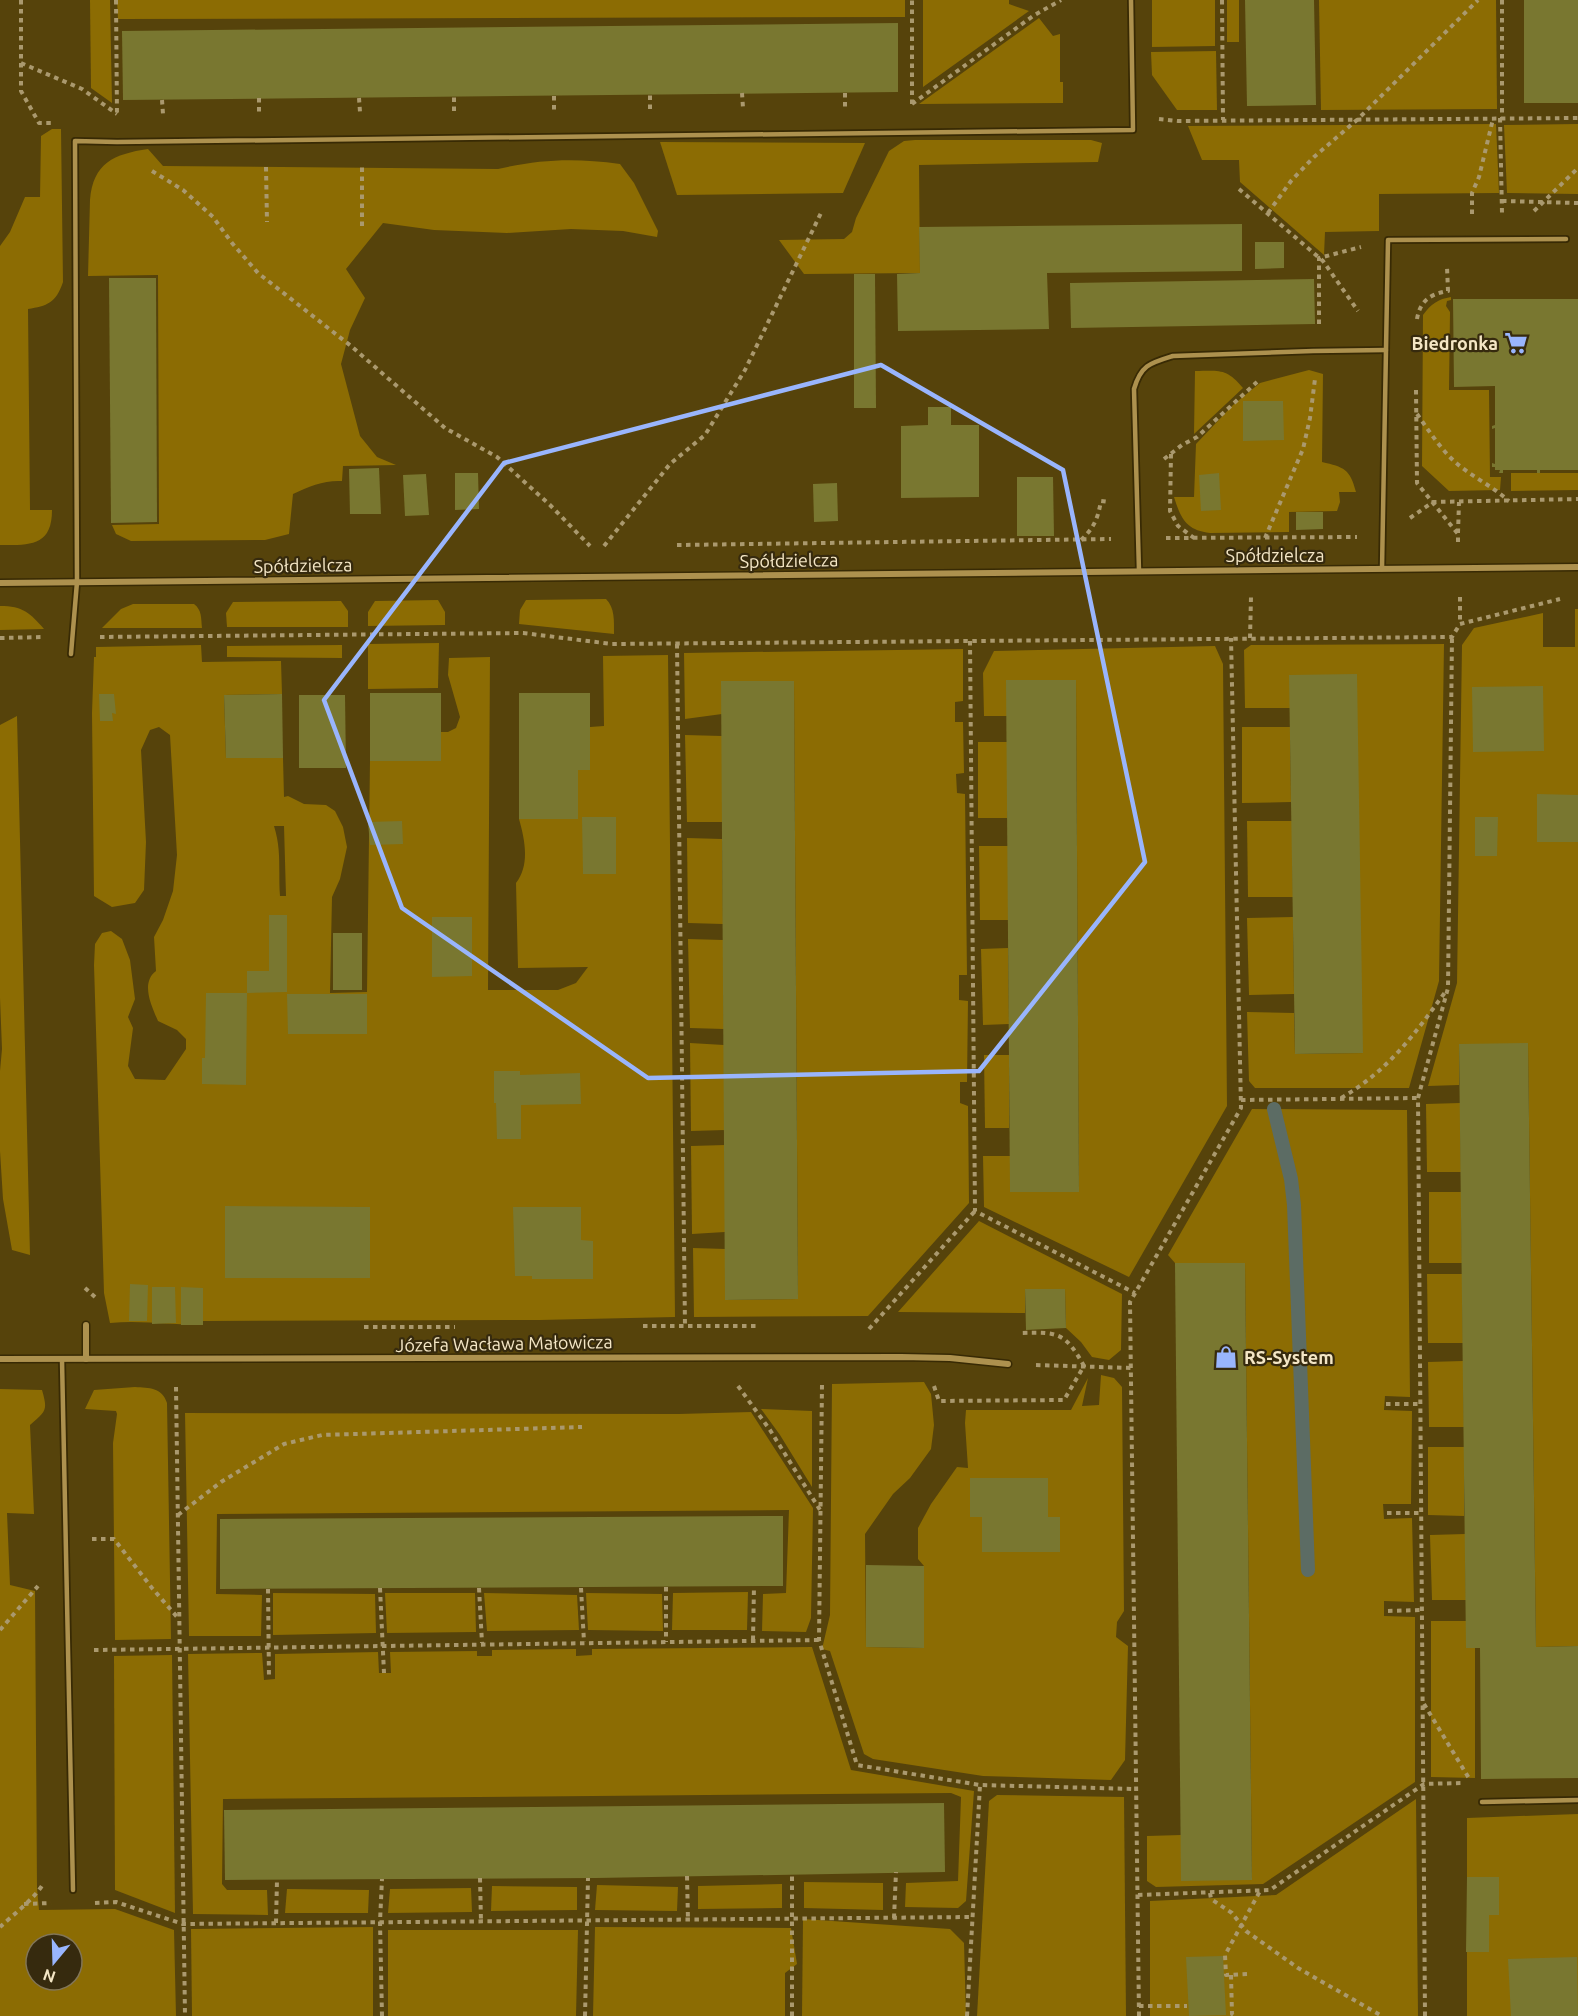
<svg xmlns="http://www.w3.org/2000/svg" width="1578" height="2016" viewBox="0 0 1578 2016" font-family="Ubuntu,sans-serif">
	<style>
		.green { fill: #8c6c03; fill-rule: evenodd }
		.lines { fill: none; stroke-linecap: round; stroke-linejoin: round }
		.stream { stroke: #5c6c64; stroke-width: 14 }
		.building { fill: #797730 }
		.service-casing { stroke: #382a04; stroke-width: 8 }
		.minor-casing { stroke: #382a04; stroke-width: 9 }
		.path { stroke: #aa996e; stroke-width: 4; stroke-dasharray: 4.5 4.5; stroke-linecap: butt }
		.service { stroke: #ad914e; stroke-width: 4.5 }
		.minor { stroke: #ad914e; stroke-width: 6 }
		.marked { fill: none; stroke: #99b5fd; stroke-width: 4.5; stroke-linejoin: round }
		.labels { text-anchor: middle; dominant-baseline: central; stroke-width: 4.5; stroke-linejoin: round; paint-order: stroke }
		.poi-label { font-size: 18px; font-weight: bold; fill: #f4e6c5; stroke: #362a0e; text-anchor: end }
		.street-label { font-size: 18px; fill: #f4e6c5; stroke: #362a0e }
	</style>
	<rect width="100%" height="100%" fill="#56430b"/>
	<g class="green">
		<polygon points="90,0 110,0 112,103 91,88"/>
		<polygon points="117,0 905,0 905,17 118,19"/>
		<polygon points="923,0 1009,0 1009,4 1029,11 923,87"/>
		<polygon points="1152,0 1215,0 1215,46 1152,47"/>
		<rect x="1227" y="0" width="12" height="42"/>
		<polygon points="1319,0 1496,0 1497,109 1321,110"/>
		<polygon points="1039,18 1053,36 1060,34 1060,82 1063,82 1063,103 919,104"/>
		<polygon points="1216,51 1217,110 1177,110 1152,75 1151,52"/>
		<polygon points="1496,124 1499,193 1379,194 1379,231 1325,232 1324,255 1240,182 1239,160 1202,160 1188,126"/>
		<polygon points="1578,124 1578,194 1507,193 1504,125"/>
		<path d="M52 129H61L63 282C56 303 47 306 28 309L30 510H52C52 547 29 545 0 545V246L10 232 25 197H40L41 136Z"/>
		<polygon points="915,140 1091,140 1102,143 1098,162 919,165 920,273 804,274 779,240 844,239 852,232 856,218 889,151 904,141"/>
		<polygon points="660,142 865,143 843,193 677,195"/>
		<path d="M148 149 163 166 498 169C542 159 575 158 620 164L634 183 658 231 657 237 623 231 571 229 507 233 434 230 383 223 346 269 365 298 350 330 341 364 360 436 377 457 396 465 343 466 342 481C325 480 309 486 293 494L289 534 265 540 131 541 116 534 112 525 159 524 158 275 88 276 90 200C93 163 114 154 148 149Z"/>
		<path d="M1451 297V300L1447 301 1446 306 1450 312 1449 390H1489L1490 477H1501L1500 490 1449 491 1422 466 1423 315C1431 304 1438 299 1451 297Z"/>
		<path d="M1309 370 1323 374 1322 462C1344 467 1350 469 1356 492H1339L1340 502 1337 511 1289 512V532L1210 533C1186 530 1181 519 1174 497H1194L1196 444 1233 405 1260 383Z"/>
		<path d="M1195 371C1220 371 1226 368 1243 388L1194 434Z"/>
		<polygon points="1511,473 1578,473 1578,490 1511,491"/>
		<path d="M606 599C615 608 614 621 614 634L519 624 520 610 526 600Z"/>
		<polygon points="438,600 445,612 445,625 368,626 368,612 375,601"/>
		<polygon points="341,601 348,611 348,627 227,627 226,613 233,602"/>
		<path d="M133 604H194C202 610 201 618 202 628H102L121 609Z"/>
		<path d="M0 606C23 606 30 613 44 629L0 630Z"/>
		<polygon points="1575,609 1578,609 1578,1646 1536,1647 1528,1044 1459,1045 1459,1085 1428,1086 1457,983 1462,645 1474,628 1543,613 1543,647 1575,647"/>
		<polygon points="439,643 438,688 368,689 368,644"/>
		<polygon points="1444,644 1439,981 1409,1088 1255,1088 1249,1081 1247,1012 1294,1013 1295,1054 1363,1053 1290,708 1245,708 1244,650 1251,645"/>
		<path d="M201 645 202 662 281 661 282 694 224 695 226 758H283L284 797 288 796 304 804 326 805 335 811 343 827 347 847 340 879 332 897 330 993 367 992 370 761H441V732H448L456 728 460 717 448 675 449 658 490 657 488 990H558L576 983 588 967 518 968 516 883C530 865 525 840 519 819H578V770L590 727 604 726 603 656 668 655 675 1317 540 1320 203 1321V1325C172 1325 141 1320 110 1323L104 1293 94 965 95 944 102 933 111 931 122 939 130 960 135 999 128 1017 133 1028 128 1066 135 1079 165 1080 186 1049V1039L177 1030 158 1021C152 1007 140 983 156 971L154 937 163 920 173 891 177 855 170 735 159 727 150 730 141 750 146 842 144 890 135 903 112 907 94 896 92 713 94 657H96V647ZM274 826H284L286 896H280C278 871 282 851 274 826Z"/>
		<polygon points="342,645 342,658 227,657 227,646"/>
		<polygon points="1215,646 1223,664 1227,1106 1129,1277 984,1207 983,1156 1010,1156 1010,1192 1079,1192 1076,680 1007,680 1007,716 984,716 983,673 994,651"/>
		<polygon points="963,649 963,701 955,702 955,722 963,722 964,773 956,774 957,793 965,794 967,975 959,975 959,1000 968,1001 967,1082 960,1082 960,1103 968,1106 969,1203 868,1316 694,1317 693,1248 726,1249 726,1300 798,1299 794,681 722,681 722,714 685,719 684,653"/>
		<polygon points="17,716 30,1255 12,1250 3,1199 0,1151 0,1071 2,1049 0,998 0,725"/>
		<polygon points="1242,727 1290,727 1291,802 1242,803"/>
		<polygon points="685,735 722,736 722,822 687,822"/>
		<rect x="978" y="742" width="29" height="76"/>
		<polygon points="1247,821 1292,821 1293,897 1248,897"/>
		<polygon points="687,838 722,839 723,924 688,923"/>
		<polygon points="979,846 1008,846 1008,920 980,920"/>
		<polygon points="1293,917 1294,994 1249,995 1247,918"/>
		<polygon points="688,939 723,940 724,1029 690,1028"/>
		<polygon points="1008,948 1009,1024 983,1025 981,949"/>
		<polygon points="690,1043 724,1045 725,1130 691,1131"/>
		<polygon points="984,1055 1009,1055 1009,1128 985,1128"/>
		<polygon points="1460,1103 1461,1172 1427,1172 1426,1104"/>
		<polygon points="1252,1109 1407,1110 1410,1397 1385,1396 1384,1410 1412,1411 1411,1504 1383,1504 1384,1519 1412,1518 1414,1602 1384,1601 1384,1616 1415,1617 1415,1782 1263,1884 1156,1887 1147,1881 1147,1836 1181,1835 1252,1880 1245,1263 1175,1263 1168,1255"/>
		<polygon points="725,1145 725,1232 692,1234 691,1146"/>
		<polygon points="1429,1192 1461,1192 1462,1263 1429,1263"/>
		<polygon points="979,1221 1122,1294 1121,1350 1109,1360 1092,1357 1081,1342 1066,1328 1065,1289 1025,1289 1025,1313 898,1312"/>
		<polygon points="1427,1274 1462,1274 1463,1343 1428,1343"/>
		<polygon points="1463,1361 1464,1427 1429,1427 1428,1362"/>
		<polygon points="1101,1375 1114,1378 1122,1387 1124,1611 1117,1622 1116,1637 1128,1646 1125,1760 1111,1780 983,1776 873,1759 864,1754 830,1651 822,1649 830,1615 832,1384 924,1382 931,1394 934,1425 931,1449 910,1478 893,1494 865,1534 866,1647 923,1648 924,1566 918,1559 918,1528 931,1504 957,1467 968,1468 965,1423 966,1410 1071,1410 1088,1378 1082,1406 1099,1405"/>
		<path d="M135 1387C149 1388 162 1387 167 1403L171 1639 115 1640 113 1443 117 1414 116 1411 85 1409 94 1390Z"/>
		<path d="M0 1389 42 1390C48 1411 46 1411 30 1425L34 1514 7 1513 10 1585 35 1591 37 1888 39 1910 115 1909 174 1930 176 2016H0ZM36 1944H72V1980H36Z"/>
		<polygon points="761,1409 812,1411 812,1487 780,1435"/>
		<polygon points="751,1412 813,1508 811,1618 806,1632 762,1631 763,1594 786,1593 789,1510 217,1514 216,1594 262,1595 261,1636 189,1636 185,1413 679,1414"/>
		<polygon points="1428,1447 1464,1447 1464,1516 1428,1515"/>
		<polygon points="1465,1534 1466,1600 1432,1600 1430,1535"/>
		<polygon points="748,1592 747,1630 672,1630 673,1593"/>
		<polygon points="273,1593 375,1594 376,1633 273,1635"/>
		<polygon points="385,1593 475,1593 476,1632 387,1633"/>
		<polygon points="484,1593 577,1595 579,1630 487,1631"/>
		<polygon points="586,1593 662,1594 663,1631 588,1630"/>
		<polygon points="1431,1621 1466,1621 1466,1647 1475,1648 1475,1778 1431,1777"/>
		<polygon points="812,1647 851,1770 974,1791 966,1901 958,1908 905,1907 906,1883 958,1881 961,1797 951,1793 223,1799 222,1884 227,1890 267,1890 268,1915 193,1914 188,1654 262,1653 264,1680 275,1679 275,1654 378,1652 379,1673 391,1673 390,1652 477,1651 477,1656 492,1656 492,1650 576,1649 576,1656 592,1655 592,1649"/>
		<polygon points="172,1655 175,1913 115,1890 114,1656"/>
		<polygon points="997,1795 1124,1797 1126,2016 977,2016 989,1801"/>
		<polygon points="1416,1799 1418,2016 1150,2016 1150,1901 1276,1895"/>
		<polygon points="1578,1814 1578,2016 1467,2016 1467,1818"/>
		<polygon points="804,1882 883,1883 883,1910 804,1908"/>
		<polygon points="782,1884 782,1908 698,1909 698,1886"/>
		<polygon points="597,1885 678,1887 677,1911 595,1910"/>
		<polygon points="492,1886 577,1887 577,1910 491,1911"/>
		<polygon points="471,1888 472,1912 388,1913 390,1889"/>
		<polygon points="287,1889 369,1890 368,1913 285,1913"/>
		<polygon points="803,1919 950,1929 964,1943 966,2016 802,2016"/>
		<polygon points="373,1927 373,2016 192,2016 191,1929"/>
		<polygon points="595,1927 791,1928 797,1964 785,1973 785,2016 593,2016"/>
		<polygon points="388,1930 578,1930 576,2016 388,2016"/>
	</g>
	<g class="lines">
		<polyline class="stream" points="1274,1109 1291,1179 1294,1205 1308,1570"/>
	</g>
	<g class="building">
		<polygon points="1245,0 1314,0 1316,105 1247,106"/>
		<rect x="1524" y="0" width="54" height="103"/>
		<polygon points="898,23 898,92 123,100 122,31"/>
		<polygon points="1242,224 1242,271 1047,273 1049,329 898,331 897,274 920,273 919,227"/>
		<polygon points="1255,242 1284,242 1284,268 1255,269"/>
		<polygon points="854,274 875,274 876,408 854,408"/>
		<polygon points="109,278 156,278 157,522 111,523"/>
		<polygon points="1314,279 1315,324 1071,328 1070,283"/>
		<polygon points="1453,299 1578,299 1578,470 1540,470 1540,473 1537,473 1537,470 1503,470 1503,473 1499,473 1500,470 1495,470 1495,467 1492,467 1492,463 1495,464 1495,428 1492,429 1492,426 1495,425 1495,386 1454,387"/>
		<polygon points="1243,401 1283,401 1284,440 1243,441"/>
		<polygon points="928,407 951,407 951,425 979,425 979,497 901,498 901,426 928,425"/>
		<polygon points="379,468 381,514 350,514 349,469"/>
		<polygon points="455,473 478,473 479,509 455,510"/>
		<polygon points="1219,473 1221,510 1201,511 1199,475"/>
		<polygon points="426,474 429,515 405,516 403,475"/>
		<polygon points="1017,477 1053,477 1054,536 1017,536"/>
		<polygon points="837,483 838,521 814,522 813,484"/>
		<polygon points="1296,512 1323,512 1323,529 1296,530"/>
		<polygon points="1357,674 1363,1053 1295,1054 1289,675"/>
		<polygon points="1006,680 1076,680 1079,1192 1010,1192"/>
		<polygon points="721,681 794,681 798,1299 725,1300"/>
		<polygon points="1543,686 1544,751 1473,752 1472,687"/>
		<rect x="370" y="693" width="71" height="68"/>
		<polygon points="519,693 590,693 590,770 578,770 578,819 519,819"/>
		<polygon points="99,694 114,694 116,714 112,713 113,721 100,721"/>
		<polygon points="282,694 283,758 226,758 224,695"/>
		<polygon points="299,695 345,695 346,768 299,768"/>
		<polygon points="1537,794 1578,795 1578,842 1537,842"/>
		<polygon points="582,817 616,817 616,874 583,874"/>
		<polygon points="1475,817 1498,817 1497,856 1475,856"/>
		<polygon points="402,821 403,844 370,845 368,822"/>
		<polygon points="269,915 287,915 287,992 247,993 247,971 269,971"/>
		<polygon points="432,917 472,917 472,976 432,977"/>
		<rect x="333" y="933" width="29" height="57"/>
		<polygon points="206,993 247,993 246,1085 202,1084 202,1058 205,1058"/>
		<polygon points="287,994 367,994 367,1034 288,1034"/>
		<polygon points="1528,1043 1536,1647 1578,1646 1578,1778 1481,1779 1480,1648 1466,1648 1459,1044"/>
		<polygon points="494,1071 520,1071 520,1075 580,1073 581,1104 521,1105 521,1139 497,1139 496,1103 494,1103"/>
		<polygon points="225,1206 370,1207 370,1278 225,1278"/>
		<polygon points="513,1207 581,1207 581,1240 593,1241 593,1279 532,1279 532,1276 515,1276"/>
		<polygon points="1175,1263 1245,1263 1252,1880 1181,1881"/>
		<polygon points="130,1284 148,1285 147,1321 129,1321"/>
		<polygon points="152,1287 175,1287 176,1323 152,1324"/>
		<polygon points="181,1287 203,1288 203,1325 181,1325"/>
		<polygon points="1025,1289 1065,1289 1066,1328 1026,1330"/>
		<polygon points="970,1478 1048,1478 1048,1517 1060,1517 1060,1552 982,1552 982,1517 970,1517"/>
		<polygon points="783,1516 783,1586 220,1589 220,1519"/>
		<polygon points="866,1565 924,1566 924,1648 866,1647"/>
		<polygon points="944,1803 945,1872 596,1878 225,1880 224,1810"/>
		<polygon points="1467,1877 1499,1877 1499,1915 1489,1915 1489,1952 1466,1952"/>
		<polygon points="1223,1956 1226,2015 1189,2016 1186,1957"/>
		<polygon points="1577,1957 1578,2016 1511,2016 1508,1959"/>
	</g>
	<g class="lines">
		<g class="service-casing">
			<g id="service">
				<polyline points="1382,569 1388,240 1566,239"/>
				<path d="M1139 571 1134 389C1141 365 1150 363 1173 356L1313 351 1386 350"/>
				<polyline points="71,654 77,582 75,141 117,142 1133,130 1131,0"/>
				<polyline points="62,1360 73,1890"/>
				<polyline points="1482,1802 1578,1800"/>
			</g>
		</g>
		<g class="minor-casing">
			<g id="minor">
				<polyline points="0,583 1578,567"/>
				<polyline points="86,1325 86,1359"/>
				<polyline points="0,1359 901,1357 950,1358 1008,1364"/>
			</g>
		</g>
		<g class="path">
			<polyline points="21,0 21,91 39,123 54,123"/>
			<polyline points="116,0 117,116"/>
			<polyline points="1222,0 1223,120"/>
			<polyline points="1502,0 1502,118"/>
			<polyline points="21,63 82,89 117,114"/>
			<polyline points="742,93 743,108"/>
			<polyline points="845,93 845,107"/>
			<polyline points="554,96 554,110"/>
			<polyline points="259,98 259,113"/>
			<polyline points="359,98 360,112"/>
			<polyline points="162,100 163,114"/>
			<polyline points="912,104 1033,16 1061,0"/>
			<polyline points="912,104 912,0"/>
			<polyline points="650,109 650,95"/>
			<polyline points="454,111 454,97"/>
			<polyline points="1500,118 1502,213"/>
			<polyline points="1159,119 1178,121 1578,118"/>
			<polyline points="266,167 267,222"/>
			<polyline points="152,171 183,190 213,217 232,243 258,273 351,346 445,428 497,457 550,505 590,546"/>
			<polyline points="1239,189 1323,261 1358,311"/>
			<polyline points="1502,201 1578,203"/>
			<polyline points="1534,211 1578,168"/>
			<polyline points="1268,213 1291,181 1314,157 1358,119 1478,0"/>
			<polyline points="1472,214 1472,193 1479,177 1493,119"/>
			<polyline points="362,226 362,167"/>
			<path d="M1417 319C1420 301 1430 294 1448 291L1447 267"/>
			<polyline points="1319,324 1319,258 1361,247"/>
			<polyline points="1416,390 1417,483 1458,534 1458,542"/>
			<path d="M1417 414C1429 431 1440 448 1455 462 1471 476 1492 486 1509 501"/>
			<polyline points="1171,454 1170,511 1178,526 1194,538"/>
			<polyline points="1164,459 1182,445 1197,437 1257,382"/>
			<polyline points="1410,518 1433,502 1578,499"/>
			<polyline points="1458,533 1459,502"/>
			<polyline points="1166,538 1357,537"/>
			<polyline points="1265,538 1303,449 1310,418 1315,379"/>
			<path d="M1081 540C1094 528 1098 518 1101 501L1109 502"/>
			<polyline points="677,545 1111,539"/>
			<polyline points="604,546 670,464 705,435 745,370 821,213"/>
			<polyline points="1460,597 1460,624"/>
			<polyline points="100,637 523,633 612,644 1452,637 1460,624 1560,599"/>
			<polyline points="0,638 44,637"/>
			<polyline points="1250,638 1251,597"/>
			<polyline points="970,641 975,1211 1135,1293"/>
			<polyline points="677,644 685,1327"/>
			<path d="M1341 1098C1389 1070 1414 1035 1446 991"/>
			<polyline points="1241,1100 1418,1098"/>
			<polyline points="85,1288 96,1298"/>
			<polyline points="643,1326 758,1326"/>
			<polyline points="364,1327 455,1327"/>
			<polyline points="869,1329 975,1211"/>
			<polyline points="1036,1365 1131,1368"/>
			<polyline points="822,1385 819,1640 857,1765 980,1785 1136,1789"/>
			<polyline points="738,1386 770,1430 820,1510"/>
			<path d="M934 1386 939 1401 1064 1400 1084 1366C1065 1332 1058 1332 1021 1333"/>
			<polyline points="176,1387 185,2016"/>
			<polyline points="1386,1404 1420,1404"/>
			<polyline points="1387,1513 1421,1513"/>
			<polyline points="178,1515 221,1482 284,1444 322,1435 582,1427"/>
			<polyline points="92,1539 114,1539 152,1588 178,1618"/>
			<polyline points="666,1587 666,1642"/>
			<polyline points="380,1588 384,1673"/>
			<polyline points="479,1588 482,1643"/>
			<polyline points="581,1588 584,1642"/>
			<polyline points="268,1589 269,1679"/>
			<polyline points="1388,1611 1422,1610"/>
			<polyline points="0,1630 38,1586"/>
			<polyline points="753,1640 754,1586"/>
			<polyline points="94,1650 819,1640"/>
			<polyline points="1424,1704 1470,1780"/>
			<polyline points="687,1876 688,1920"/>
			<polyline points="480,1878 481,1921"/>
			<polyline points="1210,1893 1211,1899 1232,1913 1246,1931 1298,1968 1382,2016"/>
			<polyline points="1138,1895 1270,1890 1424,1784 1461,1783"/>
			<polyline points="95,1903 116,1902 183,1924 973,1917"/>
			<polyline points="24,1904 51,1903"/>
			<polyline points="894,1918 896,1872"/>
			<polyline points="276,1923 277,1880"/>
			<path d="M0 1927C13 1915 35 1898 43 1884"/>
			<polyline points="1247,1974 1226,1975 1225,1955 1260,1891"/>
			<polyline points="1231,1975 1232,2014 1235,2016"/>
			<polyline points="1139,2006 1187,2006"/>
			<polyline points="382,2016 380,1922 382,1879"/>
			<polyline points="585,2016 588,1878"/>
			<polyline points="792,2016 792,1874"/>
			<polyline points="967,2016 980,1785"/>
			<polyline points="1139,2016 1130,1302 1241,1108 1231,638"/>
			<polyline points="1425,2016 1418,1098 1448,988 1452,637"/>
		</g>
		<use href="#service" class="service"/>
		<use href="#minor" class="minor"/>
	</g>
	<path class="marked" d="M881 365 1063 470 1145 862 979 1071 648 1078 402 908 324 700 504 463Z"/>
	<defs>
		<g id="supermarket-bare" transform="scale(1.8)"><path d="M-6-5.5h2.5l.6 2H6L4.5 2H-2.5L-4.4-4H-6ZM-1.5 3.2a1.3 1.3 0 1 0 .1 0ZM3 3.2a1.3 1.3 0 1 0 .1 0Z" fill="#99b5fd" stroke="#362a0e" stroke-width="2.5" paint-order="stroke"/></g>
		<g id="shop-bare" transform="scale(1.8)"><path d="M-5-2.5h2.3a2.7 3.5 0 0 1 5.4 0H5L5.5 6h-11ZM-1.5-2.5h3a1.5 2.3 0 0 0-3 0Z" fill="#99b5fd" stroke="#362a0e" stroke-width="2.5" paint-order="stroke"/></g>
	</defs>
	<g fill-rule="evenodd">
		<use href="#supermarket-bare" x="1516" y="343"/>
		<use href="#shop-bare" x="1226" y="1357"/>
	</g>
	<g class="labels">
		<g class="poi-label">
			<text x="1498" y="343">Biedronka</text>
			<text x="1244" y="1357" text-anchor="start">RS-System</text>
		</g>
		<g class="street-label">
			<text x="1275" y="555">Spółdzielcza</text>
			<text transform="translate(789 560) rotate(-1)">Spółdzielcza</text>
			<text transform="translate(303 565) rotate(-1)">Spółdzielcza</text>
			<text transform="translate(504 1343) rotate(-1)">Józefa Wacława Małowicza</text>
		</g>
	</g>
	<g transform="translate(54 1962) rotate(199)"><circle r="28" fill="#362a0e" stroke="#827557" stroke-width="1.5"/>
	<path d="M0-4.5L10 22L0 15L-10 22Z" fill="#99b5fd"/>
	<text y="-9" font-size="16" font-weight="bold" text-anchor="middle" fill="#f4e6c5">N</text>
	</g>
</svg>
